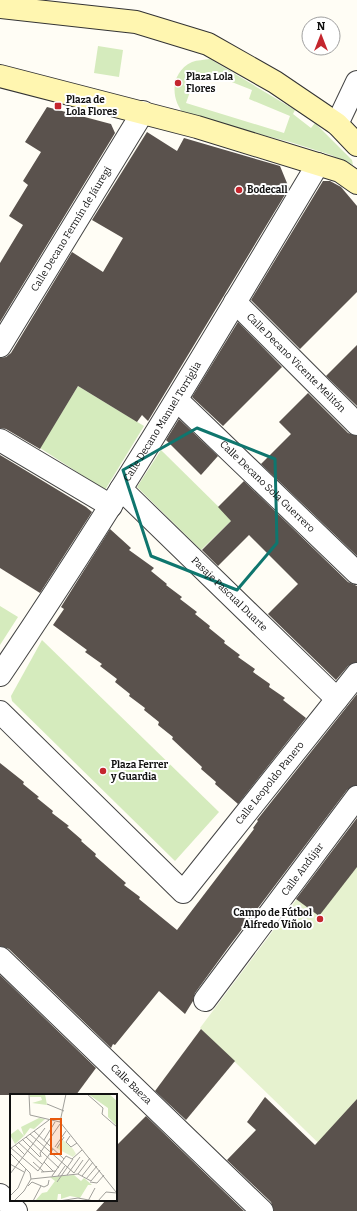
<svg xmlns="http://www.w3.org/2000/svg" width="357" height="1211" viewBox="0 0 357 1211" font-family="Bitter,serif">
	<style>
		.green { fill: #d5ebbd; fill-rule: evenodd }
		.pitch { fill: #e6f2cf }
		.building { fill: #5a524d }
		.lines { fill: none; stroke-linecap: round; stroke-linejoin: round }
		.street-casing { stroke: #444; stroke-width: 24 }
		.secondary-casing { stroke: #333; stroke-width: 24 }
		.street { stroke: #fff; stroke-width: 22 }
		.secondary { stroke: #fff6b0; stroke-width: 22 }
		.marked { fill: none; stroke: #0f766e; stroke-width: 3; stroke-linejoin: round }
		.poi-dot { fill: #c4262e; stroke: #fff; stroke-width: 1.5 }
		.labels { text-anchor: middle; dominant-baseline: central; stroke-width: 4; stroke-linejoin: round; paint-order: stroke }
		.poi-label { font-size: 10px; font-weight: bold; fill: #111; stroke: #fff; text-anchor: start }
		.street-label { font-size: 10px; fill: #111; stroke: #fff }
		.inset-road { fill: none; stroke: #a09f9a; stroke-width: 1 }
		.view { fill: #e8590c; fill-opacity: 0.15; stroke: #e8590c; stroke-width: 2 }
		.inset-edge { fill: none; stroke: #111; stroke-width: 2 }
	</style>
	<rect width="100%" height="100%" fill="#fffdf5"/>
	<g class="green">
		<polygon points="98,46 123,50 119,77 94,73"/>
		<path d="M210 59 295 110 293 114 311 128 315 123 352 160 353 165 331 155 290 142 185 115C170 100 170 72 192 62 197 60 204 60 210 59ZM197 72 208 75 209 73 252 90 249 99 290 116 284 133 186 103Z"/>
		<polygon points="78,386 144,426 105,490 40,448"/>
		<polygon points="161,450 232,520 201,550 137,487"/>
		<polygon points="0,606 18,617 0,645"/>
		<polygon points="42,640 219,812 175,861 12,701 11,696"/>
	</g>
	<polygon class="pitch" points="357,819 357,1171 338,1162 200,1028"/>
	<g class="building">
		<polygon points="47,107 111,124 115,133 0,322 0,263 23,225 9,216 28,185 23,181 41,152 25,142"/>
		<polygon points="147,132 177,151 184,138 280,166 289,188 148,421 142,415 137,422 78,386 40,449 6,429 0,428 0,358 6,357 11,353 72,252 103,272 123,238 92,220"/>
		<polygon points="323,181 330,181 341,187 357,206 357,292 300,349 251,300"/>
		<polygon points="238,322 282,367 223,426 192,397"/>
		<polygon points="357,345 357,406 326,376"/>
		<polygon points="308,393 348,433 357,436 357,556 261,464 291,434 279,422"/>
		<polygon points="179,419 218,456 201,475 166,440"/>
		<polygon points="0,455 86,507 92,512 40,593 0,568"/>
		<polygon points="244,481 348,582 357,586 357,662 348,666 336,680 268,614 298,584 249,535 218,566 202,550 231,521 218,507"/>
		<polygon points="110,529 131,548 129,550 154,568 151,571 167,584 166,585 182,597 180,599 197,612 195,614 210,626 209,628 225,641 224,643 240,655 238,657 255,669 253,672 270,684 269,687 285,698 283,700 306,718 238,804 215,784 216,782 201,769 202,767 172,739 173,737 158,725 159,722 144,710 145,708 129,696 130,694 115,682 117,679 100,666 102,664 85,652 87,650 53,625 64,609 61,607"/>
		<polygon points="357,694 357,785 347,790 227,949 195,993 193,1001 185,1014 159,991 115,1045 113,1044 111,1048 9,949 0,946 0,763 24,782 23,784 39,797 37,798 53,811 52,813 69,826 67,827 82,840 81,841 96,854 95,856 126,883 124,885 140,897 139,899 177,930 254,829 253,828 258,821 257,820"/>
		<polygon points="357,818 357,867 319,916 296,899"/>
		<polygon points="0,975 96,1068 76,1095 0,1095"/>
		<polygon points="201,1029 235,1061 186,1120 155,1091"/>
		<polygon points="265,1097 315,1145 357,1099 357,1211 274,1211 271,1202 227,1160 256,1130 247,1122"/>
		<polygon points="146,1116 244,1211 96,1211 106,1200 116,1200 116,1146"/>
	</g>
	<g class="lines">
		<g class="street-casing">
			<g id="street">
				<polyline points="337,124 357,82"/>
				<path id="s1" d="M235 302 357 424"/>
				<path id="s2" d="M0 346 143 112"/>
				<path id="s3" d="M177 400 357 573"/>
				<polyline points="0,440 111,506"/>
				<path id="s4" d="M121 489 337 699"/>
				<path id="s5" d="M0 675C113 509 215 336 318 164"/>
				<path id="s6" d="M0 712 183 892 357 674"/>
				<path id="s7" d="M0 958 262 1211"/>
				<path id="s8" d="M205 1000 357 797"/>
				<polyline points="0,1195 16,1211"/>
			</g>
		</g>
		<g class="secondary-casing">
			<g id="secondary">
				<polyline points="0,7 136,22 208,44 275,82 337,124 357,145"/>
				<polyline points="0,76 197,127 340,171 357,183"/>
			</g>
		</g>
		<use href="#street" class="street"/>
		<use href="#secondary" class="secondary"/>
	</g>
	<path class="marked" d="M197 428 275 459 277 543 237 590 151 556 123 470Z"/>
	<g class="poi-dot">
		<circle cx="178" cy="83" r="4"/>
		<rect x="54" y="102" width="8" height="8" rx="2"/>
		<circle cx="239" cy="190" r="4"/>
		<circle cx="103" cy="771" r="4"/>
		<circle cx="320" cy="919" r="4"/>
	</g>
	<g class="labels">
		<g class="poi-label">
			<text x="186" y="77">Plaza Lola<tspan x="186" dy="12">Flores</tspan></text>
			<text x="66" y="100">Plaza de<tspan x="66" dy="12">Lola Flores</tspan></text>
			<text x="247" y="190">Bodecall</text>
			<text x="111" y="765">Plaza Ferrer<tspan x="111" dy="12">y Guardia</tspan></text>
			<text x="312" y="913" text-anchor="end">Campo de Fútbol<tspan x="312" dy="12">Alfredo Viñolo</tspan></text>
		</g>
		<g class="street-label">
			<text stroke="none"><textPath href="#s2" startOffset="137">Calle Decano Fermín de Jáuregi</textPath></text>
			<text stroke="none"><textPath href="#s1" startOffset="86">Calle Decano Vicente Melitón</textPath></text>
			<text stroke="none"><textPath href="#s5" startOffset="301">Calle Decano Manuel Torriglia</textPath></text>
			<text stroke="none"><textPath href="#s3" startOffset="125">Calle Decano Sola Guerrero</textPath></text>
			<text stroke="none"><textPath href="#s4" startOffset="151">Pasaje Pascual Duarte</textPath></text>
			<text stroke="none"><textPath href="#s6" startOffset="396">Calle Leopoldo Panero</textPath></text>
			<text stroke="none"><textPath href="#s8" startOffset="163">Calle Andújar</textPath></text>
			<text stroke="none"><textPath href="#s7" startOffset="182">Calle Baeza</textPath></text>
		</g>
	</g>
	<g transform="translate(10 1094)">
		<rect width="107" height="107" fill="#fffdf5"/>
		<path d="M20 0H35L37 11 22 9 32 6 31 3H20ZM78 0H99L107 7V32L98 23V14ZM29 24 35 25 24 35 20 34 14 42 11 33ZM8 35 14 42 5 50 0 41ZM64 81 71 87 74 84 82 91H78L70 104 60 102 51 105V100H48L47 107H25L32 99 37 98 45 87 40 83Z" fill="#d5ebbd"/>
		<path d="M53 46 63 55 66 60 63 63 46 54Z" fill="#e6f2cf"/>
		<path class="inset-road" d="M19 0 20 21 50 28 106 98M77 0 93 14 92 20 107 33M37 10 54 17M50 28 56 0M24 37 54 65M20 40 64 79M60 42 56 48 61 53 67 49M16 43 49 74M12 45 30 63M34 46 45 28M8 48 32 70M5 51 15 61M45 53 56 37M1 54 28 77 43 55M47 54 54 43M0 55 39 26M0 59 20 79 21 85M31 63 30 59 50 30M23 68 34 78M34 68 43 77M0 70 14 78M31 78 46 77M64 79 73 66M0 80 35 34M68 80 80 64M57 81 70 63M42 82 56 62 62 65 72 56M48 82 55 72M72 82 83 68M76 85 87 72M47 88 63 65M80 88 87 89 94 81M18 92 22 88 34 93 38 91 39 86M0 102 8 94 16 75M4 107 14 97 21 85 68 80 81 87 90 76M23 107 31 92M49 107 68 104 84 107M78 107 85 94M88 107 96 98 107 99"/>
		<path class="view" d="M41 25H51V60H41Z"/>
		<rect width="107" height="107" class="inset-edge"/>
	</g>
	<g transform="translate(321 36)"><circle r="19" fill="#ffffff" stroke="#a0a0a0"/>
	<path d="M0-3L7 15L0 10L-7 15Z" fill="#c4262e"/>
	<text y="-6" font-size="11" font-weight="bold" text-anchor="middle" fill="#111111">N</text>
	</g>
</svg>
